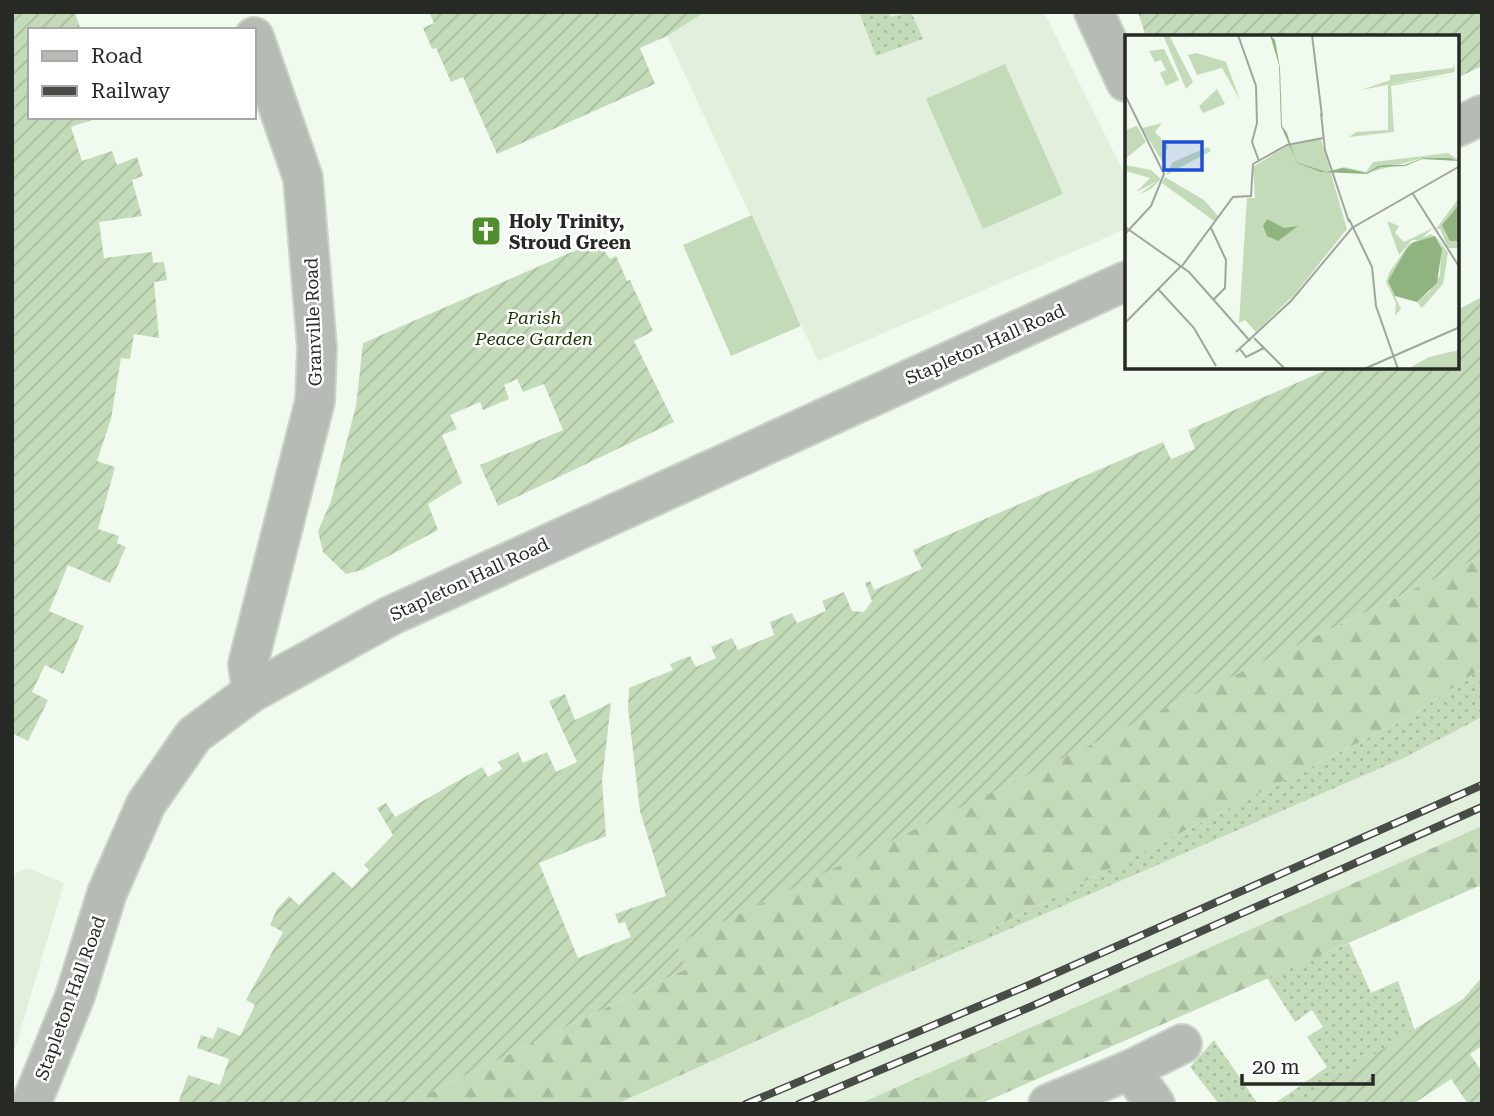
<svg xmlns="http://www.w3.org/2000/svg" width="1494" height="1116" viewBox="0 0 1494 1116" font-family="'Roboto Serif',serif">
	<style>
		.built { fill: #e2efdc }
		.grass { fill: url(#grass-dots) }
		.forest { fill: url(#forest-firs) }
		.garden { fill: url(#garden-furrows) }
		.pitch { fill: #c4dbb9 }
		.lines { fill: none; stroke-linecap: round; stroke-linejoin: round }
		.minor-casing { stroke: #ccd4ca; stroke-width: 42 }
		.minor { stroke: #b7bbb6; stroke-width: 38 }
		.rail-casing { stroke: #484c46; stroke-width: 8 }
		.rail { stroke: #fff; stroke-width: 5; stroke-dasharray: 16; stroke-linecap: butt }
		.labels { text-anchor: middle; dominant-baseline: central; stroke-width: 5; stroke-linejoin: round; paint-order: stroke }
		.poi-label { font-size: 18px; font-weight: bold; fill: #262924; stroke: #fff; text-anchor: start }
		.park-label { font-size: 18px; font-style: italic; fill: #163800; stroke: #fff }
		.street-label { font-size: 18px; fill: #262924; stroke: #fff }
		.inset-road { fill: none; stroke: #a0a69d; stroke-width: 2 }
		.view { fill: #1d4ed8; fill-opacity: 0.15; stroke: #1d4ed8; stroke-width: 3.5 }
		.inset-edge { fill: none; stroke: #262924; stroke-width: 3.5 }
	</style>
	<defs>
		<pattern id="grass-dots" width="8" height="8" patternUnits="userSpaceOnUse" patternTransform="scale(1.75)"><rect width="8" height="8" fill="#c4dbb9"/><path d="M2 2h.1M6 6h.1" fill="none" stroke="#a8bc9f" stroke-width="1.8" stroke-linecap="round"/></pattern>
		<pattern id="forest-firs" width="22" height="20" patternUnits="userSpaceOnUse" patternTransform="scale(1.75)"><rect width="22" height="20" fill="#c4dbb9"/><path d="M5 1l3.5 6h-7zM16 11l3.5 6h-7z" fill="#a8bc9f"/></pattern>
		<pattern id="garden-furrows" width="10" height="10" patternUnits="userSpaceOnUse" patternTransform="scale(1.75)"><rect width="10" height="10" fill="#c4dbb9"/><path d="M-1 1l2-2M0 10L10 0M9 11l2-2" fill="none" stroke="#a8bc9f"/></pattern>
	</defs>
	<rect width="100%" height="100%" fill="#f1faee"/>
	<g class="built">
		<polygon points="705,12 1044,12 1126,177 1126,229 818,361 667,36"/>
		<polygon points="1482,717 1482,826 859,1104 617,1104 876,987 1404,758"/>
		<polygon points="27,868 64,883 12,1059 12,875"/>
	</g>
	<g class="grass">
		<polygon points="859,12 889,12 891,17 911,12 923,39 876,56"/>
		<polygon points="1482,668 1482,717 1404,758 876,987 1409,717"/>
		<polygon points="1349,943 1371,993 1398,981 1415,1031 1302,1104 1274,1104 1327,1067 1307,1037 1323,1027 1312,1010 1295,1022 1267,978"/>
		<polygon points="1214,1040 1258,1104 1219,1104 1190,1067"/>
	</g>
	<g class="forest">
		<polygon points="1482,556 1482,668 1409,717 876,987 617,1104 406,1104 686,969 676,944"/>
		<polygon points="1482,826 1482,891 1479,886 980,1104 859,1104"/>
	</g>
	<g class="garden">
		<polygon points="12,12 75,13 81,30 30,30 30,117 101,117 71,127 82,161 112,151 117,165 137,157 143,176 132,180 142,216 99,222 104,258 152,252 153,263 164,262 167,280 154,282 159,338 134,334 130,359 121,358 111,419 97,461 115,467 98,529 119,536 117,543 126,547 110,583 68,565 49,611 84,626 63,674 45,665 32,692 48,700 28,741 12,733"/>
		<polygon points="429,12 705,12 667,36 640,48 655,84 497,154 463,77 451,82 436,48 432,49 423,28 434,23"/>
		<polygon points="1138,12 1482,12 1482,66 1457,78 1457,37 1146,37"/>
		<polygon points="597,241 610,259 616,256 627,281 630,280 653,331 634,341 674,422 498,506 480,465 563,430 544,384 523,392 517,379 504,385 509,399 483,410 480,402 450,415 457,429 442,435 462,483 428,504 438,530 362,570 346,574 323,552 318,531 331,501 356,406 363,343"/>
		<polygon points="1482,297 1482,556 677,944 686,969 406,1104 178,1104 188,1075 220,1085 229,1059 197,1048 201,1035 213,1039 218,1027 240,1036 255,1005 246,1000 283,932 270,925 277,909 289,896 299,905 333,871 352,888 369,870 364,865 393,835 377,808 386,803 395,817 482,767 488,777 502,769 498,762 518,752 523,763 547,752 556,772 577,762 549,701 565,694 575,720 611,703 602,781 606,836 539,863 578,958 631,937 625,922 619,924 615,914 666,896 640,811 628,708 629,688 673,670 670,664 690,656 696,667 716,658 711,647 732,638 738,650 774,635 770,622 792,613 797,623 826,611 822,601 844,592 852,611 864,612 872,601 865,583 870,581 874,590 922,569 913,550 1163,442 1171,459 1195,449 1188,430 1331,368 1457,368 1457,310"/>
		<polygon points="1482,977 1482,1046 1470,1054 1482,1072 1482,1104 1468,1104 1451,1079 1413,1104 1302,1104 1341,1075 1463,999"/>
	</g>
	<g class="pitch">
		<polygon points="1005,64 1063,194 983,229 926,99"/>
		<polygon points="752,215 801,326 731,356 683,245"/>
	</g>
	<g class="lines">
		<g class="minor-casing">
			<g id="minor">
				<polyline points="1094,12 1126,82"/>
				<polyline points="1457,127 1482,115"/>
				<polyline points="252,692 248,664 315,401 317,348 303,178 254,37"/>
				<polyline points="1130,1070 1182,1044"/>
				<polyline points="31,1104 75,996 107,893 146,804 194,735 252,692 390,616 1126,281"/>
				<polyline points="1048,1104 1130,1070 1155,1104"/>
			</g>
		</g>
		<use href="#minor" class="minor"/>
		<g class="rail-casing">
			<g id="rail">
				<polyline points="746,1104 1029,985 1482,785"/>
				<polyline points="799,1104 1030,1007 1482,807"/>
			</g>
		</g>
		<use href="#rail" class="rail"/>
	</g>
	<defs>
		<g id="church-square" transform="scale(1.575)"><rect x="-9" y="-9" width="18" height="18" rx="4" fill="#518e2e" stroke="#fff"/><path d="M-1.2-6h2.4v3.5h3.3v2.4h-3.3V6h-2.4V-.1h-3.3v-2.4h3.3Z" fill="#fff"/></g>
	</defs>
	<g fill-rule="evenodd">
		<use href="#church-square" x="486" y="231"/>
	</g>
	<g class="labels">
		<g class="poi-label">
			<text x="509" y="221">Holy Trinity,<tspan x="509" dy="21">Stroud Green</tspan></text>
		</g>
		<g class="park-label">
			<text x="534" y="317">Parish<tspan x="534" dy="21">Peace Garden</tspan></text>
		</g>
		<g class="street-label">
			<text transform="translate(313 322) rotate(-92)">Granville Road</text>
			<text transform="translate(985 344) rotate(-24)">Stapleton Hall Road</text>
			<text transform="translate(469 579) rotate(-25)">Stapleton Hall Road</text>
			<text transform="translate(70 998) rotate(-70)">Stapleton Hall Road</text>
		</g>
	</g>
	<g transform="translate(1125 35)">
		<rect width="334" height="334" fill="#f1faee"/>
		<path d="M329 28 330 37 236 55 265 45V40L328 33ZM330 39 266 51 269 97 224 102 231 97 263 95V50ZM12 91 21 107 0 124V95ZM323 118 334 125 298 123 242 138 208 135 219 132 241 137 248 127ZM306 199 313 204 323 218 318 249 297 273 292 267 305 256 315 240 316 211 310 201 296 208H287L263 246 276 274 270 281 271 268 261 247 264 238 284 209Z" fill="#c4dbb9"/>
		<path d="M72 18 101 27 115 65 97 33 72 40 63 20ZM0 130 26 135 36 144 26 154 13 160 31 147 11 157 25 143 0 136ZM40 142 79 165 93 181 89 186 37 148Z" fill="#c4dbb9"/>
		<path d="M39 14 54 45 41 51 35 38 41 35 36 25 30 27 24 16ZM196 104 222 194 169 260 131 297 120 285 114 288 122 163H130L128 132 162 111ZM334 163V213H323L315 194H311ZM262 186 274 191 270 198 279 207 308 193 295 205H287L274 220ZM334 315V334H283L304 322Z" fill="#c4dbb9"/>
		<path d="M38 0H44L68 47 61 54ZM92 54 100 69 78 78 74 71ZM37 88 30 97 43 111 38 128 17 93ZM83 112 86 116 41 140 48 127Z" fill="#c4dbb9"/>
		<path d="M154 164 179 169 183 183 165 190 142 181 140 174 152 172Z" fill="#c4dbb9"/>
		<path d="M145 0 150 5 155 33 157 91 162 98 171 127 201 137 218 133 242 138 253 131 262 130H279L298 123H325L334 126 297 124 280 131 255 132 242 139 196 137 172 128 156 91 154 30ZM334 170V206H325L317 190ZM142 184 159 193 173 191 153 206 142 201 138 191ZM310 201 317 214 312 248 292 267 270 261 263 246 281 215 287 208Z" fill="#90b480"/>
		<path class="inset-road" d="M113 0 131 51 132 88 127 107 134 126M187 0 197 81M0 60 39 139 26 171 0 199M196 78 200 115 224 187M288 159 335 233M224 184 247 232 251 271 273 334M0 192 64 237 125 306M86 193 101 225 100 253 89 264M57 231 108 162 126 161 128 129 162 110 198 103M33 254 69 293 91 331M0 288 56 231M129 303 160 334M115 314 121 322 139 313M111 317 166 266 227 193 335 131M239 334 335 292"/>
		<path class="view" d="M39 107H77V135H39Z"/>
		<rect width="334" height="334" class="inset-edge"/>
	</g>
	<rect width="1494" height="1116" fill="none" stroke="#262924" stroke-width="28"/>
	<rect x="28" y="28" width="228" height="91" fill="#ffffff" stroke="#a8a9a7" stroke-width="2"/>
	<rect x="42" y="51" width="35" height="10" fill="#b7bbb6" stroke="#a8a9a7" stroke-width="2"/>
	<text x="91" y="63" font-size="21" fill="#262924">Road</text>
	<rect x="42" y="86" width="35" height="10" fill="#484c46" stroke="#a8a9a7" stroke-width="2"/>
	<text x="91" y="98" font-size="21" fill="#262924">Railway</text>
	<path d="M1242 1074v10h131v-10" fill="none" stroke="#262924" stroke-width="3.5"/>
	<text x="1252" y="1074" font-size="21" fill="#262924" stroke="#ffffff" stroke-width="5" paint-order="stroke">20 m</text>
</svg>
